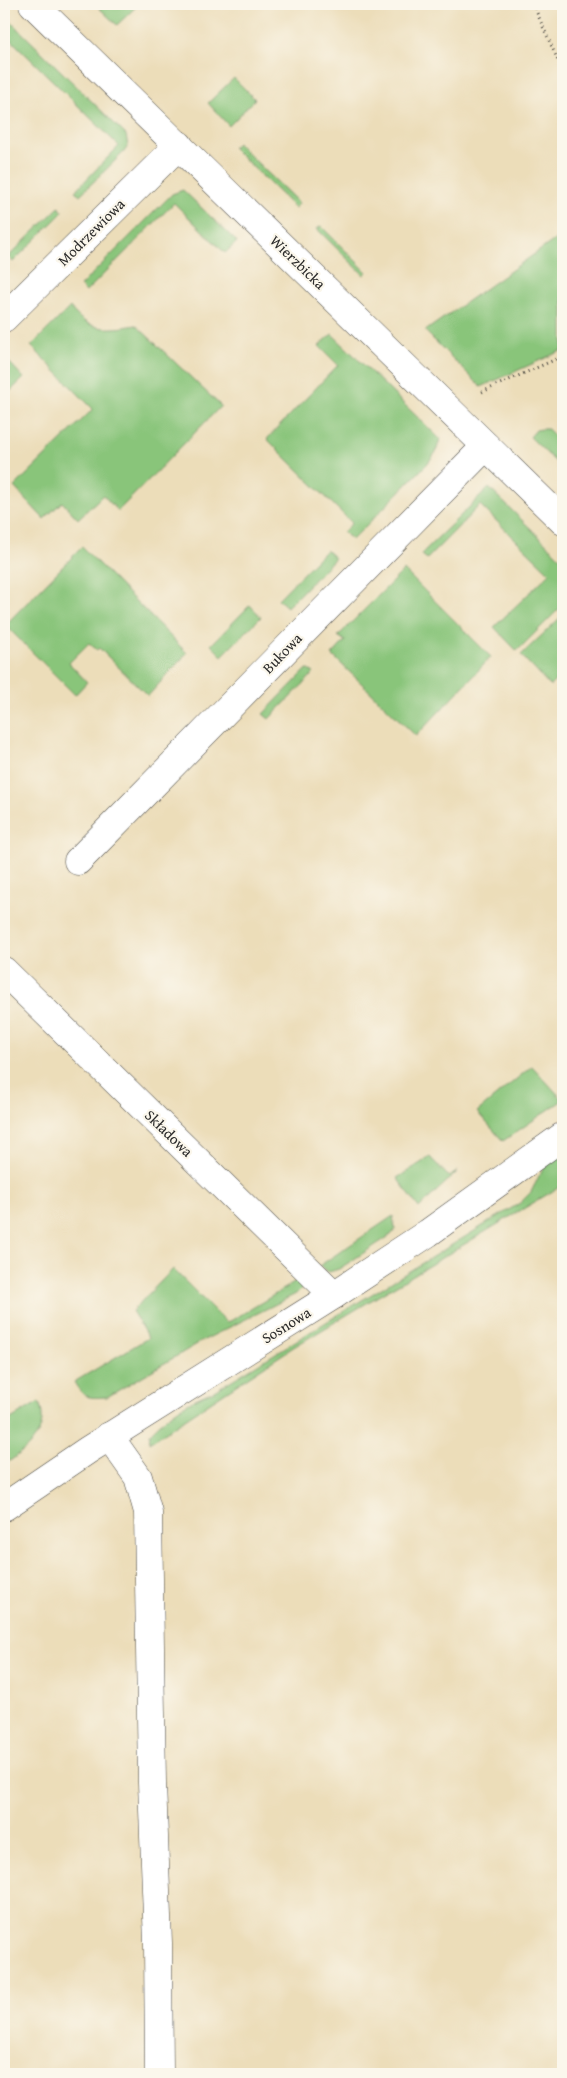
<svg xmlns="http://www.w3.org/2000/svg" width="567" height="2078" viewBox="0 0 567 2078" font-family="'Gentium Book Plus',serif">
	<style>
		.green { fill: #89c57a; stroke: #5a7852 }
		.lines { fill: none; stroke-linecap: round; stroke-linejoin: round }
		.minor-casing { stroke: #484640; stroke-width: 29 }
		.path { stroke: #484640; stroke-width: 3; stroke-dasharray: 1 4; stroke-linecap: butt }
		.minor { stroke: #fff; stroke-width: 28 }
		.labels { text-anchor: middle; dominant-baseline: central; stroke-width: 4.5; stroke-linejoin: round; paint-order: stroke }
		.street-label { font-size: 15px; fill: #2b2b2b; stroke: #fbf7ec }
	</style>
	<rect width="100%" height="100%" fill="#fbf7ec"/>
	<filter id="ink" filterUnits="userSpaceOnUse"><feTurbulence type="fractalNoise" baseFrequency=".02" numOctaves="2"/><feDisplacementMap in="SourceGraphic" scale="10" xChannelSelector="R" yChannelSelector="G"/><feConvolveMatrix kernelMatrix="1 2 1 2 8 2 1 2 1" color-interpolation-filters="sRGB"/></filter>
	<filter id="wash" filterUnits="userSpaceOnUse"><feTurbulence type="fractalNoise" baseFrequency=".0096" numOctaves="4" result="noise"/><feDisplacementMap in="SourceGraphic" scale="20" xChannelSelector="R" yChannelSelector="G"/><feGaussianBlur stdDeviation="1.12" result="paint"/><feColorMatrix in="noise" values="0 0 0 0 0 0 0 0 0 0 0 0 0 0 0 0 0 1.4 0 .05"/><feComposite in="paint" operator="in"/></filter>
	<g filter="url(#wash)">
		<rect width="100%" height="100%" fill="#ecddb9"/>
		<g class="green">
			<polygon points="95,4 139,4 117,25"/>
			<polygon points="4,15 126,135 128,146 124,152 80,195 75,191 119,146 4,33"/>
			<polygon points="234,78 255,99 229,126 208,103"/>
			<polygon points="237,143 299,203 295,208 233,148"/>
			<polygon points="183,190 237,242 225,253 174,203 86,292 80,286 172,194"/>
			<polygon points="59,207 63,212 13,262 8,257"/>
			<polygon points="321,226 367,272 364,275 317,229"/>
			<polygon points="563,234 563,350 481,387 425,331"/>
			<path d="M70 307C88 332 108 330 136 325L221 406 118 511 103 495 78 519 62 502 44 519 14 487 93 409 31 346Z"/>
			<polygon points="332,334 440,439 436,452 427,464 352,540 343,532 352,523 267,439 338,365 319,346"/>
			<polygon points="7,360 24,378 4,397 4,363"/>
			<polygon points="542,429 548,429 563,445 563,469 530,437 536,430"/>
			<polygon points="489,488 563,560 563,605 517,651 494,627 550,573 480,505 427,559 421,554"/>
			<polygon points="82,547 187,653 148,696 99,648 97,650 89,643 69,663 87,682 75,695 5,625"/>
			<polygon points="326,550 335,558 287,607 278,599"/>
			<polygon points="404,570 491,657 416,736 332,655 345,641 338,636"/>
			<polygon points="250,605 261,617 222,656 211,645"/>
			<polygon points="563,615 563,673 550,686 521,655"/>
			<polygon points="307,669 314,673 269,719 263,714"/>
			<polygon points="532,1066 563,1100 503,1141 477,1112"/>
			<path d="M563 1150V1185L292 1348 149 1443 150 1433C168 1414 189 1400 214 1391L520 1203 531 1192 545 1164Z"/>
			<polygon points="430,1157 449,1177 458,1171 419,1208 397,1178"/>
			<polygon points="393,1216 395,1230 391,1235 339,1269 329,1272 319,1266"/>
			<path d="M173 1269 227 1323 299 1280 302 1288 296 1294 204 1340 107 1397C88 1398 84 1399 74 1382L148 1338 132 1311Z"/>
			<path d="M39 1402C51 1433 26 1450 4 1465V1423Z"/>
		</g>
	</g>
	<g filter="url(#ink)">
		<g class="lines">
			<g class="minor-casing">
				<g id="minor">
					<polyline points="33,4 563,521"/>
					<polyline points="4,318 179,145"/>
					<polyline points="78,861 486,446"/>
					<polyline points="4,971 334,1295"/>
					<polyline points="109,1436 138,1477 148,1512 152,1783 158,1943 159,2074"/>
					<polyline points="4,1507 88,1450 334,1295 428,1233 563,1136"/>
				</g>
			</g>
			<g class="path">
				<polyline points="533,4 563,72"/>
				<polyline points="482,392 563,356"/>
			</g>
			<use href="#minor" class="minor"/>
		</g>
	</g>
	<g class="labels">
		<g class="street-label">
			<text transform="translate(91 232) rotate(-45)">Modrzewiowa</text>
			<text transform="translate(298 262) rotate(44)">Wierzbicka</text>
			<text transform="translate(282 653) rotate(-46)">Bukowa</text>
			<text transform="translate(169 1133) rotate(44)">Składowa</text>
			<text transform="translate(286 1325) rotate(-32)">Sosnowa</text>
		</g>
	</g>
	<rect width="567" height="2078" fill="none" stroke="#fbf7ec" stroke-width="20"/>
</svg>
